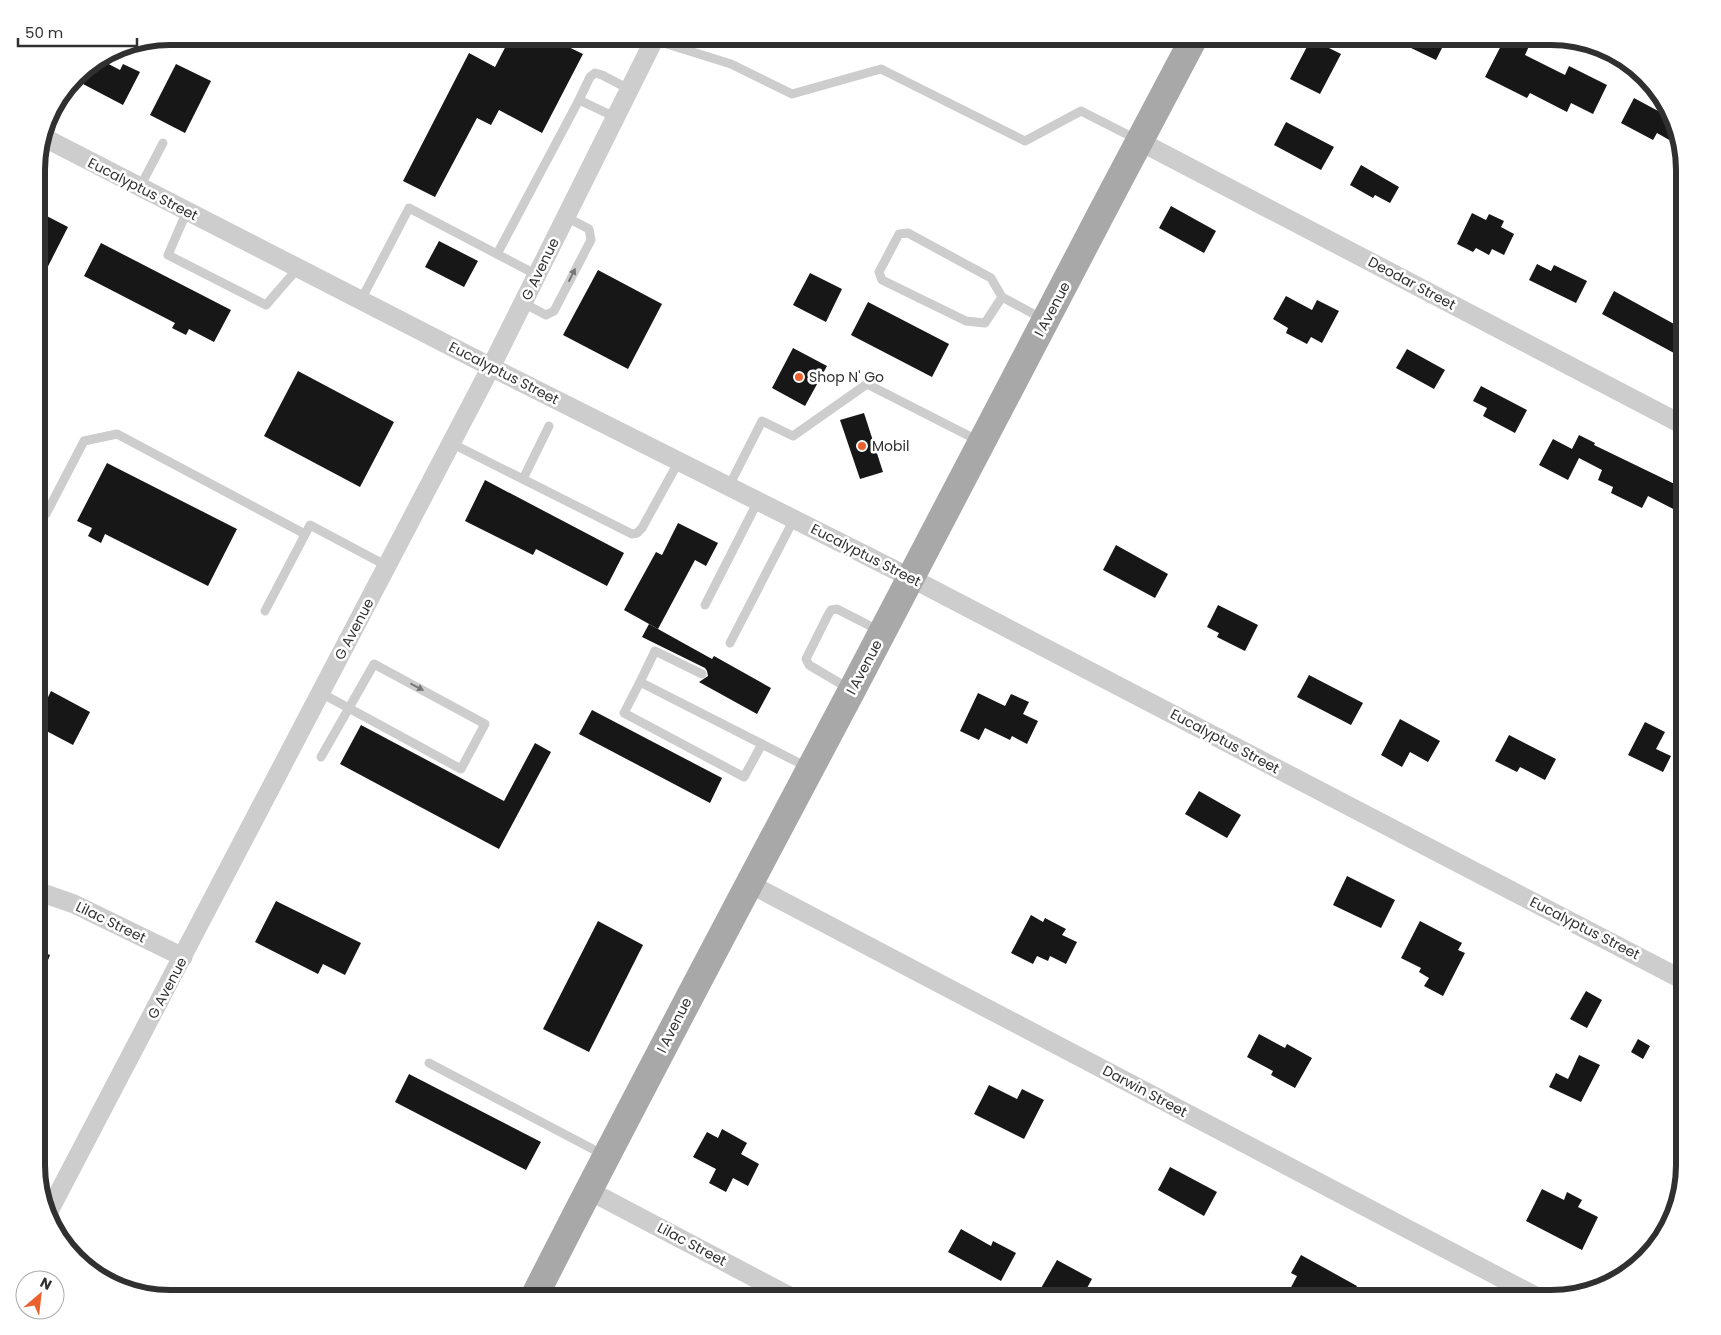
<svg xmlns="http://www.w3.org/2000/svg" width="1721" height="1335" viewBox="0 0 1721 1335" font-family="Poppins,sans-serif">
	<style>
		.building { fill: #171717 }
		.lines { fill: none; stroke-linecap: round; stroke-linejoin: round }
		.lane { stroke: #cdcdcd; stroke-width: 9 }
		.street { stroke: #cdcdcd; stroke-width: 19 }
		.primary { stroke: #a8a8a8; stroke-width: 28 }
		.oneway { fill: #777 }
		.poi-dot { fill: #eb602d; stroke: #fff; stroke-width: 2 }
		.labels { text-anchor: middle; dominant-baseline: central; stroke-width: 5; stroke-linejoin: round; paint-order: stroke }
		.street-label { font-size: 14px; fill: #303030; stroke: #fff }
		.poi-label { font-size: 14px; fill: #303030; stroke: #fff; text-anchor: start }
		.rim { fill: none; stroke: #303030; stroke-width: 6 }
	</style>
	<rect width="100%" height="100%" fill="#fff"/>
	<g class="building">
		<polygon points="511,36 546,36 583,54 542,133 499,110 491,125 477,118 435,197 403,181 469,53 495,67"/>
		<polygon points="1415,36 1448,36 1436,60 1409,47"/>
		<polygon points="1506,36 1515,36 1530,44 1525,55 1565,75 1569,66 1607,85 1593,114 1571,103 1567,112 1530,93 1527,98 1485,77"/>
		<polygon points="1311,39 1341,54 1320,94 1290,79"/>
		<polygon points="99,59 120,70 123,64 140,72 123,105 83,84 96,61"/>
		<polygon points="176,64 211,81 185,133 150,115"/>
		<polygon points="1634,98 1673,119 1676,132 1671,141 1657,133 1653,140 1621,123"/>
		<polygon points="1286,122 1334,147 1321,170 1274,145"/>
		<polygon points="1361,165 1399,187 1390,203 1375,195 1373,198 1350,185"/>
		<polygon points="1171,206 1216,231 1204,253 1159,228"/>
		<polygon points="37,211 68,227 37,288"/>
		<polygon points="1472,213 1486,220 1489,214 1504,221 1501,227 1514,234 1504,255 1492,249 1489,255 1476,248 1473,252 1457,244"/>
		<polygon points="439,241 478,261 464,287 425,267"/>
		<polygon points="101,243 231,310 214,342 189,329 186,335 172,328 175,323 84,276"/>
		<polygon points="1537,264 1551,271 1554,265 1587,281 1576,303 1529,280"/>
		<polygon points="598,270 662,304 628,369 563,335"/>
		<polygon points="810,273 842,289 826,322 793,305"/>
		<polygon points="1614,291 1685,330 1685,359 1602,314"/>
		<polygon points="1286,296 1312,310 1317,300 1339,311 1322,343 1311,337 1307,344 1286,333 1288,328 1273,319"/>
		<polygon points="868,302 949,344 932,377 851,335"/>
		<polygon points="793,348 827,366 805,406 772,388"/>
		<polygon points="1407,349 1445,370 1434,389 1396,368"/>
		<polygon points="298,371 394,422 360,487 264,436"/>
		<polygon points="1481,386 1527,410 1515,433 1483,416 1487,408 1473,401"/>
		<polygon points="864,413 883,472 860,479 840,420"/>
		<polygon points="1579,435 1595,443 1594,445 1685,489 1685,515 1648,496 1642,508 1611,493 1613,487 1598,480 1602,470 1579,458 1568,480 1539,465 1553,439 1572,449"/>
		<polygon points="107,463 237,529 208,586 105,534 101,543 88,536 92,528 77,521"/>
		<polygon points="485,480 624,553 607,586 536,549 533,555 465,521"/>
		<polygon points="678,523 718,543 706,566 695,560 658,629 624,610 656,552 662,555"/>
		<polygon points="1116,545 1168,574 1155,598 1103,570"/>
		<polygon points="1218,605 1258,625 1245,651 1217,637 1219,633 1207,627"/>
		<polygon points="649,624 712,659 714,656 771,688 757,714 699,682 708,676 707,671 705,668 642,637"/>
		<polygon points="1309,675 1363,703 1351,725 1297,697"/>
		<polygon points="51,691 90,712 73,745 37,726 37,720"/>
		<polygon points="978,693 1005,706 1011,694 1029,702 1023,714 1038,721 1027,744 1012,736 1010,740 985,728 979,740 960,731"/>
		<polygon points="592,710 722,778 710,803 579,734"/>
		<polygon points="1400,719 1440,741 1428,762 1410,752 1402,767 1381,755"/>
		<polygon points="1645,722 1665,732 1656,749 1671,756 1663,772 1628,755"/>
		<polygon points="361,725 504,801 535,743 551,752 499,849 340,764"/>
		<polygon points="1509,735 1556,759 1545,780 1520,767 1517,772 1495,761"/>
		<polygon points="1199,791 1241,815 1227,838 1185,814"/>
		<polygon points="1347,876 1395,900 1381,928 1333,905"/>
		<polygon points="276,901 361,943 345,975 323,964 318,974 255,942"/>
		<polygon points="1031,915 1043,922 1045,918 1066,929 1062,935 1077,942 1066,964 1050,956 1048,961 1037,956 1033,964 1011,953"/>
		<polygon points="598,921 643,945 589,1052 543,1029"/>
		<polygon points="1420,921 1462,943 1458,950 1465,953 1443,996 1424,986 1429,978 1419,972 1421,968 1401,958"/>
		<polygon points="37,950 50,955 37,988"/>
		<polygon points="1586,991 1602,1000 1587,1028 1570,1019"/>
		<polygon points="1259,1034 1285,1048 1287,1044 1312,1058 1295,1088 1271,1075 1273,1071 1247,1057"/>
		<polygon points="1638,1039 1650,1046 1643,1059 1631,1052"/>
		<polygon points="1579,1055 1600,1065 1581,1102 1549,1087 1556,1073 1568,1079"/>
		<polygon points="409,1074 541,1142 526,1170 395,1102"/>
		<polygon points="989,1085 1017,1099 1022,1089 1044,1100 1024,1139 974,1114"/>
		<polygon points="722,1129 747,1143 741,1154 759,1164 748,1186 733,1178 726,1192 709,1183 716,1169 693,1157 707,1132 718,1138"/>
		<polygon points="1170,1167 1217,1192 1204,1216 1158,1190"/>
		<polygon points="1542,1189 1564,1200 1567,1192 1582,1200 1578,1207 1598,1217 1582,1250 1526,1221"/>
		<polygon points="961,1229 991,1246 993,1241 1016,1253 1001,1281 948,1252"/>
		<polygon points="1301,1255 1357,1286 1350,1299 1298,1299 1288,1293 1297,1276 1291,1273"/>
		<polygon points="1057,1260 1092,1279 1081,1299 1056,1299 1040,1290"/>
	</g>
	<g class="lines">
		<g class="lane">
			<polyline points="654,40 731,64 792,94 881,69 1025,141 1081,111 1138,140"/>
			<polyline points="579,100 590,77 595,73 602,75 629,89"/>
			<polyline points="140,187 163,143"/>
			<polyline points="187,211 168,255 266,305 298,268"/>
			<polyline points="497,254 579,100 615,117"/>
			<polyline points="1002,297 985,323 966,321 882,280 879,272 899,234 908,233 991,278 1002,297 1043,319"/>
			<polyline points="361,300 409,208 537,275"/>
			<polyline points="523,303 546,315 554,311 591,240 589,229 566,217"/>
			<polyline points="451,443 632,534 637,533 642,528 679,461"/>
			<polyline points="523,479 549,426"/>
			<polyline points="729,486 762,421 793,436 867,384 979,441"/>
			<polyline points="46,514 84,441 117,434 305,534"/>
			<polyline points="705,605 758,501"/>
			<polyline points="265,611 310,525 387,566"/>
			<polyline points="730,643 794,519"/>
			<polyline points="702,674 655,651 640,682 807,767"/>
			<polyline points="640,682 624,713 744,777 762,744"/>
			<polyline points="848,688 809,665 806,659 828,615 831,610 837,609 880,631"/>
			<polyline points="321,693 461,769 485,724 374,664 321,757"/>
			<polyline points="429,1063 604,1155"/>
		</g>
		<g class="street">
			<polyline points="43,137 491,367 911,578 1685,981"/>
			<polyline points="1139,141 1685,426"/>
			<polyline points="748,883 1541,1299"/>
			<polyline points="37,891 74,904 183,957"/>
			<polyline points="588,1190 795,1299"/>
			<polyline points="47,1215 491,367 654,40"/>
		</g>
		<path class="primary" d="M533 1299C637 1094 745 892 852 690 968 472 1079 253 1195 36"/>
	</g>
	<defs><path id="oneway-solid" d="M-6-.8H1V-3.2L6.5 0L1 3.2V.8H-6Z" transform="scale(1.25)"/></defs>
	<g class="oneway">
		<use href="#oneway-solid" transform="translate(572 275) rotate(-63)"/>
		<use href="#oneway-solid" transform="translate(417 687) rotate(28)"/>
	</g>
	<g class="poi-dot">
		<circle cx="799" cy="377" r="5"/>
		<circle cx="862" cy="446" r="5"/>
	</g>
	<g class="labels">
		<g class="street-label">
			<text transform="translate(143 189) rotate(27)">Eucalyptus Street</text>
			<text transform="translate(540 269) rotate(-64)">G Avenue</text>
			<text transform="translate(1412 283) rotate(28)">Deodar Street</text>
			<text transform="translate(1052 309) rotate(-62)">I Avenue</text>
			<text transform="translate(504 373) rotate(27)">Eucalyptus Street</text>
			<text transform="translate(866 555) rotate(27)">Eucalyptus Street</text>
			<text transform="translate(354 629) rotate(-62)">G Avenue</text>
			<text transform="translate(864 667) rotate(-62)">I Avenue</text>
			<text transform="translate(1225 741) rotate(28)">Eucalyptus Street</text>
			<text transform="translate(111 922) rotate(26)">Lilac Street</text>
			<text transform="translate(1585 928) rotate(27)">Eucalyptus Street</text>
			<text transform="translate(167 988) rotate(-62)">G Avenue</text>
			<text transform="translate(674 1025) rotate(-63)">I Avenue</text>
			<text transform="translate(1145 1091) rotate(28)">Darwin Street</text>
			<text transform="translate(692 1244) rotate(28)">Lilac Street</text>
		</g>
		<g class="poi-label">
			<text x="809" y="377">Shop N' Go</text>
			<text x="872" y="446">Mobil</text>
		</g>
	</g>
	<path d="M0 0H1721V1335H0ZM170 45H1551A125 125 0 0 1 1676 170V1165A125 125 0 0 1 1551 1290H170A125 125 0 0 1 45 1165V170A125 125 0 0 1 170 45Z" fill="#fff" fill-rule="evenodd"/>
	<path class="rim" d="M170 45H1551A125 125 0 0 1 1676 170V1165A125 125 0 0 1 1551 1290H170A125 125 0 0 1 45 1165V170A125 125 0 0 1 170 45Z"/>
	<g transform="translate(40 1295) rotate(28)"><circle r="24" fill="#ffffff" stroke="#acacac"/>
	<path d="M0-4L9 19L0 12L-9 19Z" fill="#eb602d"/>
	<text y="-8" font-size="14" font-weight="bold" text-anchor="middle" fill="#303030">N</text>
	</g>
	<path d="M18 38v8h119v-8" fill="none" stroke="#303030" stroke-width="2.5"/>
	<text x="25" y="38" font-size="15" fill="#303030" stroke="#ffffff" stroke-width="4" paint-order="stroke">50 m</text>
</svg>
